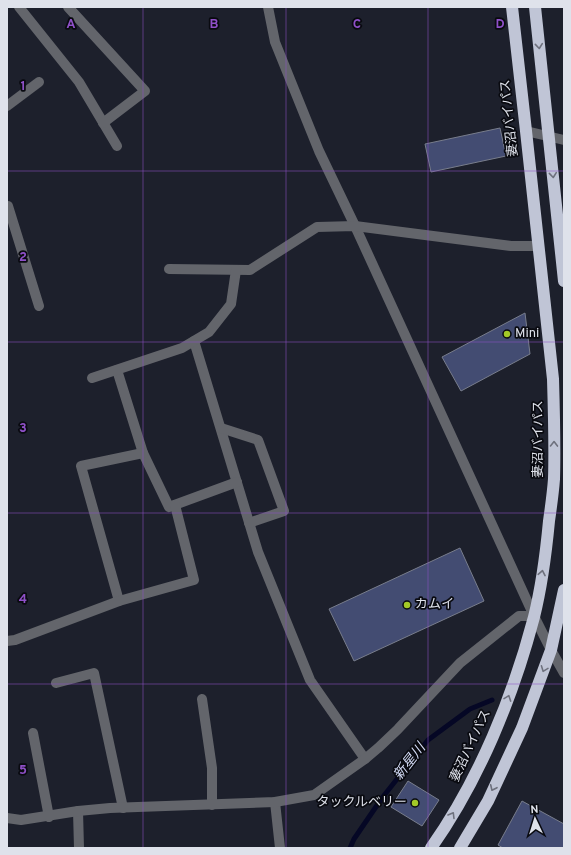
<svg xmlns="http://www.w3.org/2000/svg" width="571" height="855" viewBox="0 0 571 855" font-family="Overpass,'Noto Sans JP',sans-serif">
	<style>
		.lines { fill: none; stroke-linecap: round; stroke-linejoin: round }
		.stream { stroke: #050725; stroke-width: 5 }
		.building { fill: #434c72; stroke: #787d8c }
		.minor { stroke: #63656b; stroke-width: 10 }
		.highway { stroke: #c0c5d6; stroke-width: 12 }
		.oneway { stroke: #6e717d }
		.grid { fill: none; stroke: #8f50c8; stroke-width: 1; stroke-opacity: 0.55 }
		.poi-dot { fill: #a3c927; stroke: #090a10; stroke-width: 1.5 }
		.labels { text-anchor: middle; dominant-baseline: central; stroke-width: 3.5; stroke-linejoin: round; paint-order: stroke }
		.street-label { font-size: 13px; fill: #dfe2eb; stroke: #090a10 }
		.poi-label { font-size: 13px; fill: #dfe2eb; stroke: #090a10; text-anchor: start }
		.water-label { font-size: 14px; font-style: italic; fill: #d4dcf7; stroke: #090a10 }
		.grid-label { font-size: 13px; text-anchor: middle; font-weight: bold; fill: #8f50c8; stroke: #090a10; stroke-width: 3.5; stroke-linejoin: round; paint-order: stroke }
	</style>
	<rect width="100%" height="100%" fill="#1d202c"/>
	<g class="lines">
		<polyline class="stream" points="350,848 354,839 382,798 428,740 470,709 492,700"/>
	</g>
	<g class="building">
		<polygon points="500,128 506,156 431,172 425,144"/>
		<polygon points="525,313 530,354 461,391 442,357"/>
		<polygon points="460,548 484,601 354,661 329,609"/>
		<polygon points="408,781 439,800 422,826 391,807"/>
		<polygon points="522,801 564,824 564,848 503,848 498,845"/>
	</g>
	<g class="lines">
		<g class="minor">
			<polyline points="19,7 79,82 117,146"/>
			<polyline points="68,7 145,91 103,123"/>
			<polyline points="268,7 275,42 319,151 355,226 534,616 551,650 564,673"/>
			<polyline points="7,106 39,82"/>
			<polyline points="526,131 564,140"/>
			<polyline points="7,206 8,206 39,306"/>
			<polyline points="169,269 250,270 317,227 355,226 511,246 538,246"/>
			<polyline points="194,341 258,552 310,680 365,759"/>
			<polyline points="117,370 143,453 169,507 237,482"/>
			<polyline points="92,378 182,348 209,332 231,304 236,270"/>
			<polyline points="221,428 258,440 284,511 249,523"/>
			<polyline points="119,601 81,466 143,453"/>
			<polyline points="7,641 15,640 119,601 194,580 175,505"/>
			<polyline points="56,683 94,673 123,808"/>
			<polyline points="202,699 212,768 212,805"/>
			<polyline points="33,733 49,817"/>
			<polyline points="275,802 280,848"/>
			<polyline points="78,811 79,848"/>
			<polyline points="7,818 21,820 78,811 110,808 275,802 314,795 365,759 378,748 398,729 460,663 519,616 534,616"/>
		</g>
		<g class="highway">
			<polyline points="535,7 564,281"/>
			<path d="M431 848C479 780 513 697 534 617 542 585 546 553 549 521 551 507 553 493 554 479 555 446 554 412 553 379L526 131 512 7"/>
			<polyline points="460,848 488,801 522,728 551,650 564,590"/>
		</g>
	</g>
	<defs><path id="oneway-chevron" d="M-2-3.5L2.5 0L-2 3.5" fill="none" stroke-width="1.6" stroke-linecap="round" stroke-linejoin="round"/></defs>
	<g class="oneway">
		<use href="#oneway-chevron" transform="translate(539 46) rotate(84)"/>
		<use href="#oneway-chevron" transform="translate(553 175) rotate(84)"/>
		<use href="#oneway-chevron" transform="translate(554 444) rotate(-89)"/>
		<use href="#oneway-chevron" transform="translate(542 573) rotate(-79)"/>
		<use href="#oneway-chevron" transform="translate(544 669) rotate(111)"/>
		<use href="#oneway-chevron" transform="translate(508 698) rotate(-70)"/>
		<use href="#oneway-chevron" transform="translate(493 788) rotate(115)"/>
		<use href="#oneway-chevron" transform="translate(452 815) rotate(-59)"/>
	</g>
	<path class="grid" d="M143 7V848M286 7V848M428 7V848M7 171H564M7 342H564M7 513H564M7 684H564"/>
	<g class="poi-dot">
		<circle cx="507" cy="334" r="4"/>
		<circle cx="407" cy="605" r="4"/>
		<circle cx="415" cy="803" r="4"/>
	</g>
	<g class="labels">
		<g class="street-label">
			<text transform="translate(510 118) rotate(-96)">妻沼バイパス</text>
			<text transform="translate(539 439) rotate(-90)">妻沼バイパス</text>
			<text transform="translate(471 746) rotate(-65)">妻沼バイパス</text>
		</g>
		<g class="poi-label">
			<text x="515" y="334">Mini</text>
			<text x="415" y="605">カムイ</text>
			<text x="407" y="803" text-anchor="end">タックルベリー</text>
		</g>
		<g class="water-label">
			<text transform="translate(410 762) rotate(-52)">新星川</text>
		</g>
	</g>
	<g class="grid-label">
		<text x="71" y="28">A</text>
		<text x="214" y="28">B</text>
		<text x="357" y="28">C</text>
		<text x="500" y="28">D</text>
		<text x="23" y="90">1</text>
		<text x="23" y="261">2</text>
		<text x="23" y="432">3</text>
		<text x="23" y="603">4</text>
		<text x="23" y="774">5</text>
	</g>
	<rect width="571" height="855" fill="none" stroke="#dfe2eb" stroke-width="16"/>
	<g transform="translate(535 819) rotate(356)" stroke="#090a10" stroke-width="3" paint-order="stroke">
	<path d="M0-3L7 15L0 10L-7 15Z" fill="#dfe2eb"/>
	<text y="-6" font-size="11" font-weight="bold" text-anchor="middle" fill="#dfe2eb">N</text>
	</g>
</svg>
